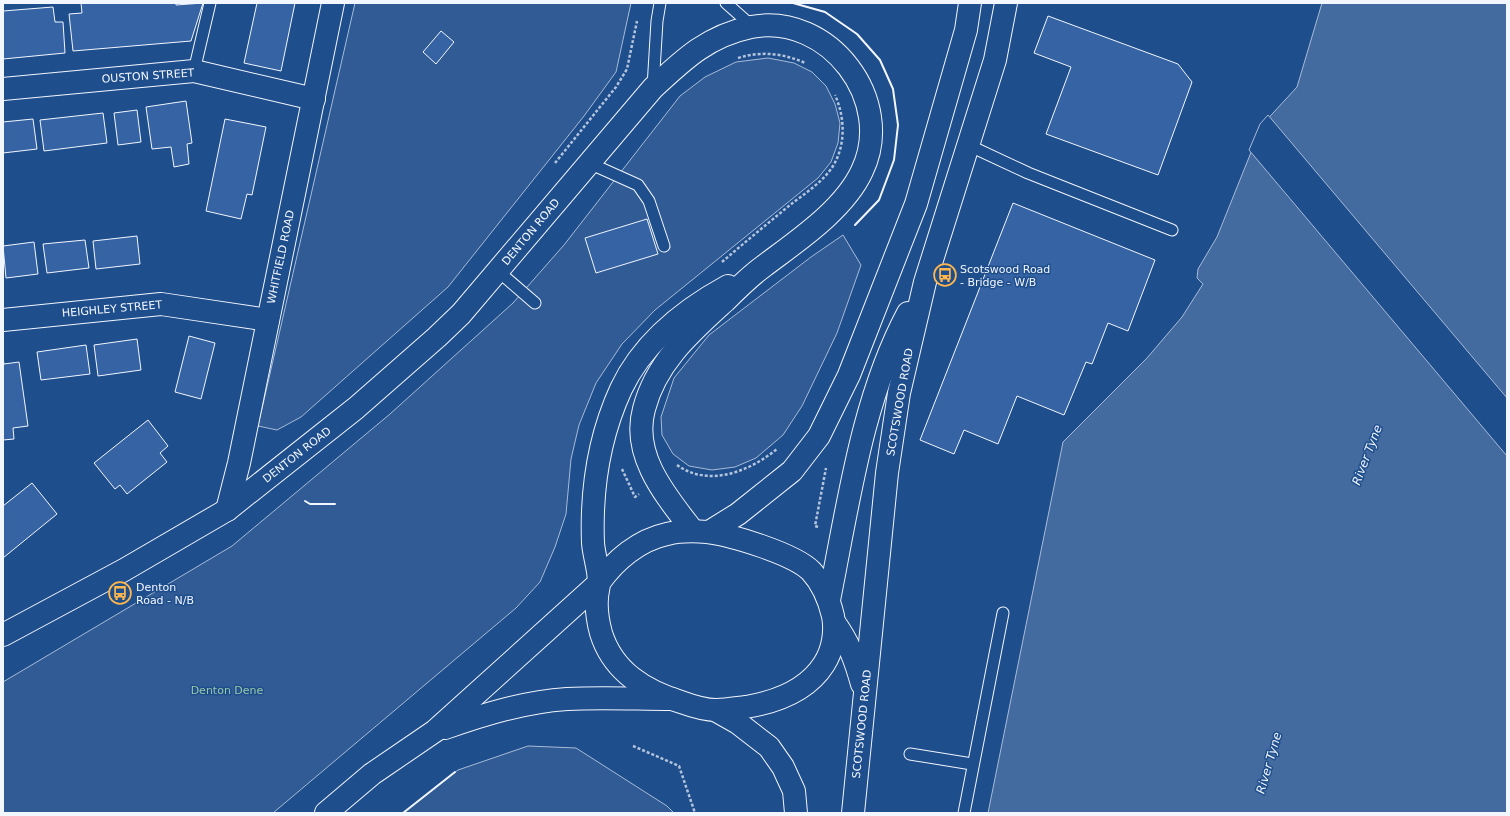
<svg xmlns="http://www.w3.org/2000/svg" width="1510" height="816" viewBox="0 0 1510 816" font-family="'DejaVu Sans',sans-serif">
	<style>
		.built { fill: #305b95; stroke: #a8bbd7 }
		.water { fill: #446ba0; stroke: #a8bbd7 }
		.pier { fill: #1f4e8c; stroke: #a8bbd7 }
		.building { fill: #3563a3; stroke: #f2f6ff }
		.lines { fill: none; stroke-linecap: round; stroke-linejoin: round }
		.lane-casing { stroke: #f2f6ff; stroke-width: 13 }
		.street-casing { stroke: #f2f6ff; stroke-width: 24 }
		.primary-casing { stroke: #f2f6ff; stroke-width: 24 }
		.highway-casing { stroke: #f2f6ff; stroke-width: 24 }
		.path { stroke: #b3c4dc; stroke-width: 2.5; stroke-dasharray: 3 2; stroke-linecap: butt }
		.lane { stroke: #1f4e8c; stroke-width: 11 }
		.street { stroke: #1f4e8c; stroke-width: 22 }
		.primary { stroke: #1f4e8c; stroke-width: 22 }
		.highway { stroke: #1f4e8c; stroke-width: 22 }
		.wall { stroke: #f2f6ff; stroke-width: 2 }
		.labels { text-anchor: middle; dominant-baseline: central; stroke-width: 3; stroke-linejoin: round; paint-order: stroke }
		.street-label { font-size: 11px; fill: #f2f6ff; stroke: #1f4e8c }
		.poi-label { font-size: 11px; fill: #f2f6ff; stroke: #1f4e8c; text-anchor: start }
		.park-label { font-size: 11px; fill: #97c8a6; stroke: #1f4e8c }
		.water-label { font-size: 12px; font-style: italic; fill: #f2f6ff; stroke: #1f4e8c }
	</style>
	<rect width="100%" height="100%" fill="#1f4e8c"/>
	<g class="built">
		<polygon points="355,3 631,3 616,72 584,116 448,287 301,417 277,430 258,426"/>
		<polygon points="768,58 794,63 812,72 826,86 835,104 840,123 838,143 831,162 818,178 655,310 622,344 596,383 579,425 571,459 566,514 555,547 540,582 516,608 273,813 3,813 3,682 232,546 390,414 513,303 564,245 680,96 705,77 736,62"/>
		<polygon points="843,235 861,265 837,333 802,406 783,435 756,458 735,467 712,470 689,466 673,454 662,435 661,417 674,378 709,335 811,257"/>
		<polygon points="528,746 576,748 667,806 674,813 403,813 458,770"/>
	</g>
	<polygon class="water" points="1322,3 1507,3 1507,813 988,813 1063,442 1147,358 1182,317 1203,284 1197,278 1198,269 1217,237 1262,125 1297,87"/>
	<polygon class="pier" points="1268,115 1507,398 1507,456 1249,150 1260,124"/>
	<g class="building">
		<polygon points="81,3 176,3 176,5 203,3 191,41 73,51 69,14 82,13"/>
		<polygon points="257,3 295,3 281,71 244,63"/>
		<polygon points="53,7 55,22 63,22 65,53 3,59 3,11"/>
		<polygon points="1048,16 1178,64 1192,82 1158,175 1046,134 1071,67 1034,53"/>
		<polygon points="441,31 454,42 436,64 423,52"/>
		<polygon points="186,101 192,143 187,144 189,164 174,167 171,147 152,149 146,107"/>
		<polygon points="137,110 141,142 118,145 114,113"/>
		<polygon points="103,113 107,143 44,151 40,120"/>
		<polygon points="33,119 37,149 3,153 3,122"/>
		<polygon points="225,119 266,127 252,195 247,194 241,219 206,211"/>
		<polygon points="1013,203 1155,260 1128,331 1108,323 1092,364 1086,362 1064,415 1017,396 998,444 964,430 954,454 920,440"/>
		<polygon points="647,219 658,254 596,273 585,238"/>
		<polygon points="137,236 140,264 96,269 93,241"/>
		<polygon points="85,240 89,268 47,273 43,244"/>
		<polygon points="34,242 38,274 6,278 3,246"/>
		<polygon points="189,336 215,343 201,399 175,392"/>
		<polygon points="137,339 141,370 98,376 94,345"/>
		<polygon points="86,345 90,374 41,380 37,352"/>
		<polygon points="3,358 4,364 19,362 28,426 13,428 14,439 3,440"/>
		<polygon points="148,420 168,446 160,453 167,462 127,494 120,485 115,489 94,463"/>
		<polygon points="32,483 57,514 3,558 3,506"/>
	</g>
	<g class="lines">
		<g class="lane-casing">
			<g id="lane">
				<polyline points="726,3 753,27"/>
				<polyline points="194,71 210,3"/>
				<polyline points="653,87 657,21 660,3"/>
				<polyline points="968,145 1028,173 1172,230"/>
				<polyline points="589,163 638,185 649,201 664,246"/>
				<polyline points="498,271 535,303"/>
				<polyline points="910,754 972,764"/>
				<polyline points="964,813 1003,613"/>
			</g>
		</g>
		<g class="street-casing">
			<g id="street">
				<polyline points="3,89 194,71 314,99"/>
				<polyline points="3,320 161,304 268,320"/>
				<polyline points="227,510 239,463 333,3"/>
			</g>
		</g>
		<g class="primary-casing">
			<g id="primary">
				<polyline points="709,532 738,514 792,471 819,436 849,375 916,204 966,30 970,3"/>
				<path d="M599 583C615 560 639 540 667 534 679 531 695 531 707 532 732 535 794 554 811 571 823 584 829 599 833 616 836 632 833 650 824 664 807 691 776 702 746 707 737 708 726 710 716 710 705 710 692 706 681 702 645 691 613 672 601 633 598 622 596 610 597 598 597 593 599 588 599 583 599 569 594 556 593 543 591 491 599 437 621 389 643 342 684 310 728 286"/>
				<path d="M829 600C848 506 862 399 908 313"/>
				<path d="M834 622C849 643 855 659 862 684"/>
				<path d="M3 635 124 570 227 510 356 408 437 337 461 314 653 88C684 59 708 36 751 27 829 12 896 101 862 171 844 210 797 241 764 266 750 276 737 289 725 301 691 332 656 362 644 409 631 456 667 497 693 531"/>
				<polyline points="715,710 738,723 769,747 783,767 794,791 796,813"/>
				<polyline points="853,813 887,473 899,393 925,282 995,60 1006,3"/>
			</g>
		</g>
		<g class="highway-casing">
			<g id="highway">
				<path d="M445 728C485 714 524 702 567 699 602 697 637 699 672 699"/>
				<polyline points="326,813 372,774 435,731 599,583"/>
			</g>
		</g>
		<g class="path">
			<path d="M738 58C761 51 783 53 805 63"/>
			<polyline points="555,163 616,87 627,69 637,21"/>
			<path d="M722 262C744 243 767 224 790 205 804 194 823 182 833 166 846 145 845 117 835 95"/>
			<path d="M677 465C709 488 750 471 777 449"/>
			<polyline points="622,469 635,497 639,494"/>
			<polyline points="818,527 815,526 826,468"/>
			<polyline points="633,746 679,766 695,813"/>
		</g>
		<use href="#lane" class="lane"/>
		<use href="#street" class="street"/>
		<use href="#primary" class="primary"/>
		<use href="#highway" class="highway"/>
		<g class="wall">
			<polyline points="793,3 825,12 857,34 880,60 893,89 898,125 894,160 879,200 855,225"/>
			<polyline points="305,501 310,504 335,504"/>
			<polyline points="403,813 455,772"/>
		</g>
	</g>
	<defs>
		<g id="bus-ring" transform="scale(1.15)"><circle r="9.5" fill="#1f4e8c" stroke="#ffb74d" stroke-width="1.5"/><path d="M-5-6H5V4H4V6H2V4H-2V6H-4V4H-5ZM-3.5-4V0h7V-4ZM-3.5 1.2v1.5H-2V1.2ZM2 1.2v1.5H3.5V1.2Z" fill="#ffb74d"/></g>
	</defs>
	<g fill-rule="evenodd">
		<use href="#bus-ring" x="945" y="275"/>
		<use href="#bus-ring" x="120" y="593"/>
	</g>
	<g class="labels">
		<g class="street-label">
			<text transform="translate(148 76) rotate(-4)">OUSTON STREET</text>
			<text transform="translate(531 232) rotate(-50)">DENTON ROAD</text>
			<text transform="translate(281 257) rotate(-78)">WHITFIELD ROAD</text>
			<text transform="translate(112 309) rotate(-5)">HEIGHLEY STREET</text>
			<text transform="translate(900 402) rotate(-80)">SCOTSWOOD ROAD</text>
			<text transform="translate(297 455) rotate(-38)">DENTON ROAD</text>
			<text transform="translate(862 724) rotate(-84)">SCOTSWOOD ROAD</text>
		</g>
		<g class="poi-label">
			<text x="960" y="269">Scotswood Road<tspan x="960" dy="13">- Bridge - W/B</tspan></text>
			<text x="136" y="587">Denton<tspan x="136" dy="13">Road - N/B</tspan></text>
		</g>
		<g class="park-label">
			<text x="227" y="690">Denton Dene</text>
		</g>
		<g class="water-label">
			<text transform="translate(1367 455) rotate(-69)">River Tyne</text>
			<text transform="translate(1269 763) rotate(-74)">River Tyne</text>
		</g>
	</g>
	<rect width="1510" height="816" fill="none" stroke="#f2f6ff" stroke-width="8"/>
</svg>
